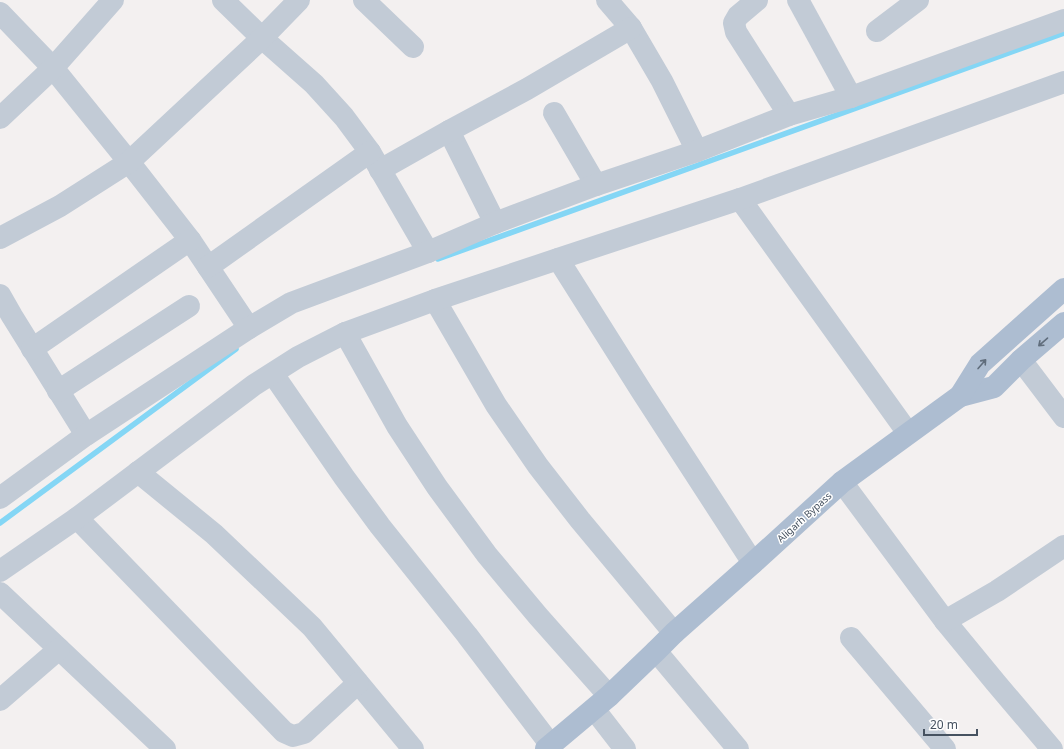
<svg xmlns="http://www.w3.org/2000/svg" width="1064" height="749" viewBox="0 0 1064 749" font-family="'Noto Sans',sans-serif">
	<style>
		.lines { fill: none; stroke-linecap: round; stroke-linejoin: round }
		.stream { stroke: #84d6f5; stroke-width: 5.5 }
		.minor { stroke: #c2cbd6; stroke-width: 22 }
		.major { stroke: #adbdd1; stroke-width: 22 }
		.oneway { stroke: #606d7c }
		.labels { text-anchor: middle; dominant-baseline: central; stroke-width: 3; stroke-linejoin: round; paint-order: stroke }
		.street-label { font-size: 10px; fill: #465260; stroke: #fff }
	</style>
	<rect width="100%" height="100%" fill="#f3f0f0"/>
	<g class="lines">
		<g class="stream">
			<polyline points="438,259 1064,33"/>
			<polyline points="0,523 236,349"/>
		</g>
		<g class="minor">
			<polyline points="223,0 262,38 314,84 344,117 370,152 428,252"/>
			<polyline points="364,0 413,47"/>
			<polyline points="607,0 631,28 662,81 697,151"/>
			<polyline points="757,0 738,16 734,23 736,32 789,115"/>
			<polyline points="798,0 851,97"/>
			<polyline points="0,13 53,68 129,162 190,240 249,328"/>
			<polyline points="877,31 918,0"/>
			<polyline points="554,113 596,185"/>
			<polyline points="0,118 53,68 113,0"/>
			<polyline points="449,131 495,223"/>
			<polyline points="380,170 449,131 527,89 631,28"/>
			<polyline points="740,199 908,433"/>
			<polyline points="0,238 60,206 129,162 262,38 299,0"/>
			<polyline points="558,259 642,392 753,563"/>
			<polyline points="208,267 370,152"/>
			<polyline points="0,295 12,316 86,435"/>
			<polyline points="435,300 496,405 538,466 580,520 674,633"/>
			<polyline points="345,333 397,426 437,487 487,555 538,616 609,696"/>
			<polyline points="32,349 190,240"/>
			<polyline points="1021,360 1064,417"/>
			<polyline points="273,374 344,477 380,526 467,635 550,744"/>
			<polyline points="58,391 189,306"/>
			<polyline points="138,472 214,534 312,627 413,749"/>
			<polyline points="842,482 945,621 996,683 1052,749"/>
			<polyline points="0,498 86,435 249,328 291,303 428,252 495,223 596,185 697,151 789,115 851,97 1064,20"/>
			<polyline points="77,518 284,732 293,736 304,733 358,683"/>
			<polyline points="0,571 77,518 254,385 298,357 345,333 435,300 558,259 740,199 1064,82"/>
			<polyline points="0,593 165,749"/>
			<polyline points="945,621 997,591 1064,546"/>
			<polyline points="851,638 945,749"/>
			<polyline points="656,651 738,749"/>
			<polyline points="0,700 59,649"/>
			<polyline points="594,709 625,749"/>
		</g>
		<g class="major">
			<polyline points="960,396 994,387 1021,360 1064,323"/>
			<polyline points="546,749 609,696 656,651 674,633 753,563 842,482 960,396 980,364 1064,289"/>
		</g>
	</g>
	<defs><path id="oneway-shaft" d="M-6 0H5M1.5-3L5.5 0L1.5 3" fill="none" stroke-width="1.6" stroke-linecap="round" stroke-linejoin="round"/></defs>
	<g class="oneway">
		<use href="#oneway-shaft" transform="translate(1043 342) rotate(139)"/>
		<use href="#oneway-shaft" transform="translate(982 364) rotate(-49)"/>
	</g>
	<g class="labels">
		<g class="street-label">
			<text transform="translate(804 517) rotate(-42)">Aligarh Bypass</text>
		</g>
	</g>
	<path d="M924 729v6h53v-6" fill="none" stroke="#465260" stroke-width="2"/>
	<text x="930" y="729" font-size="12" fill="#465260" stroke="#ffffff" stroke-width="3" paint-order="stroke">20 m</text>
</svg>
